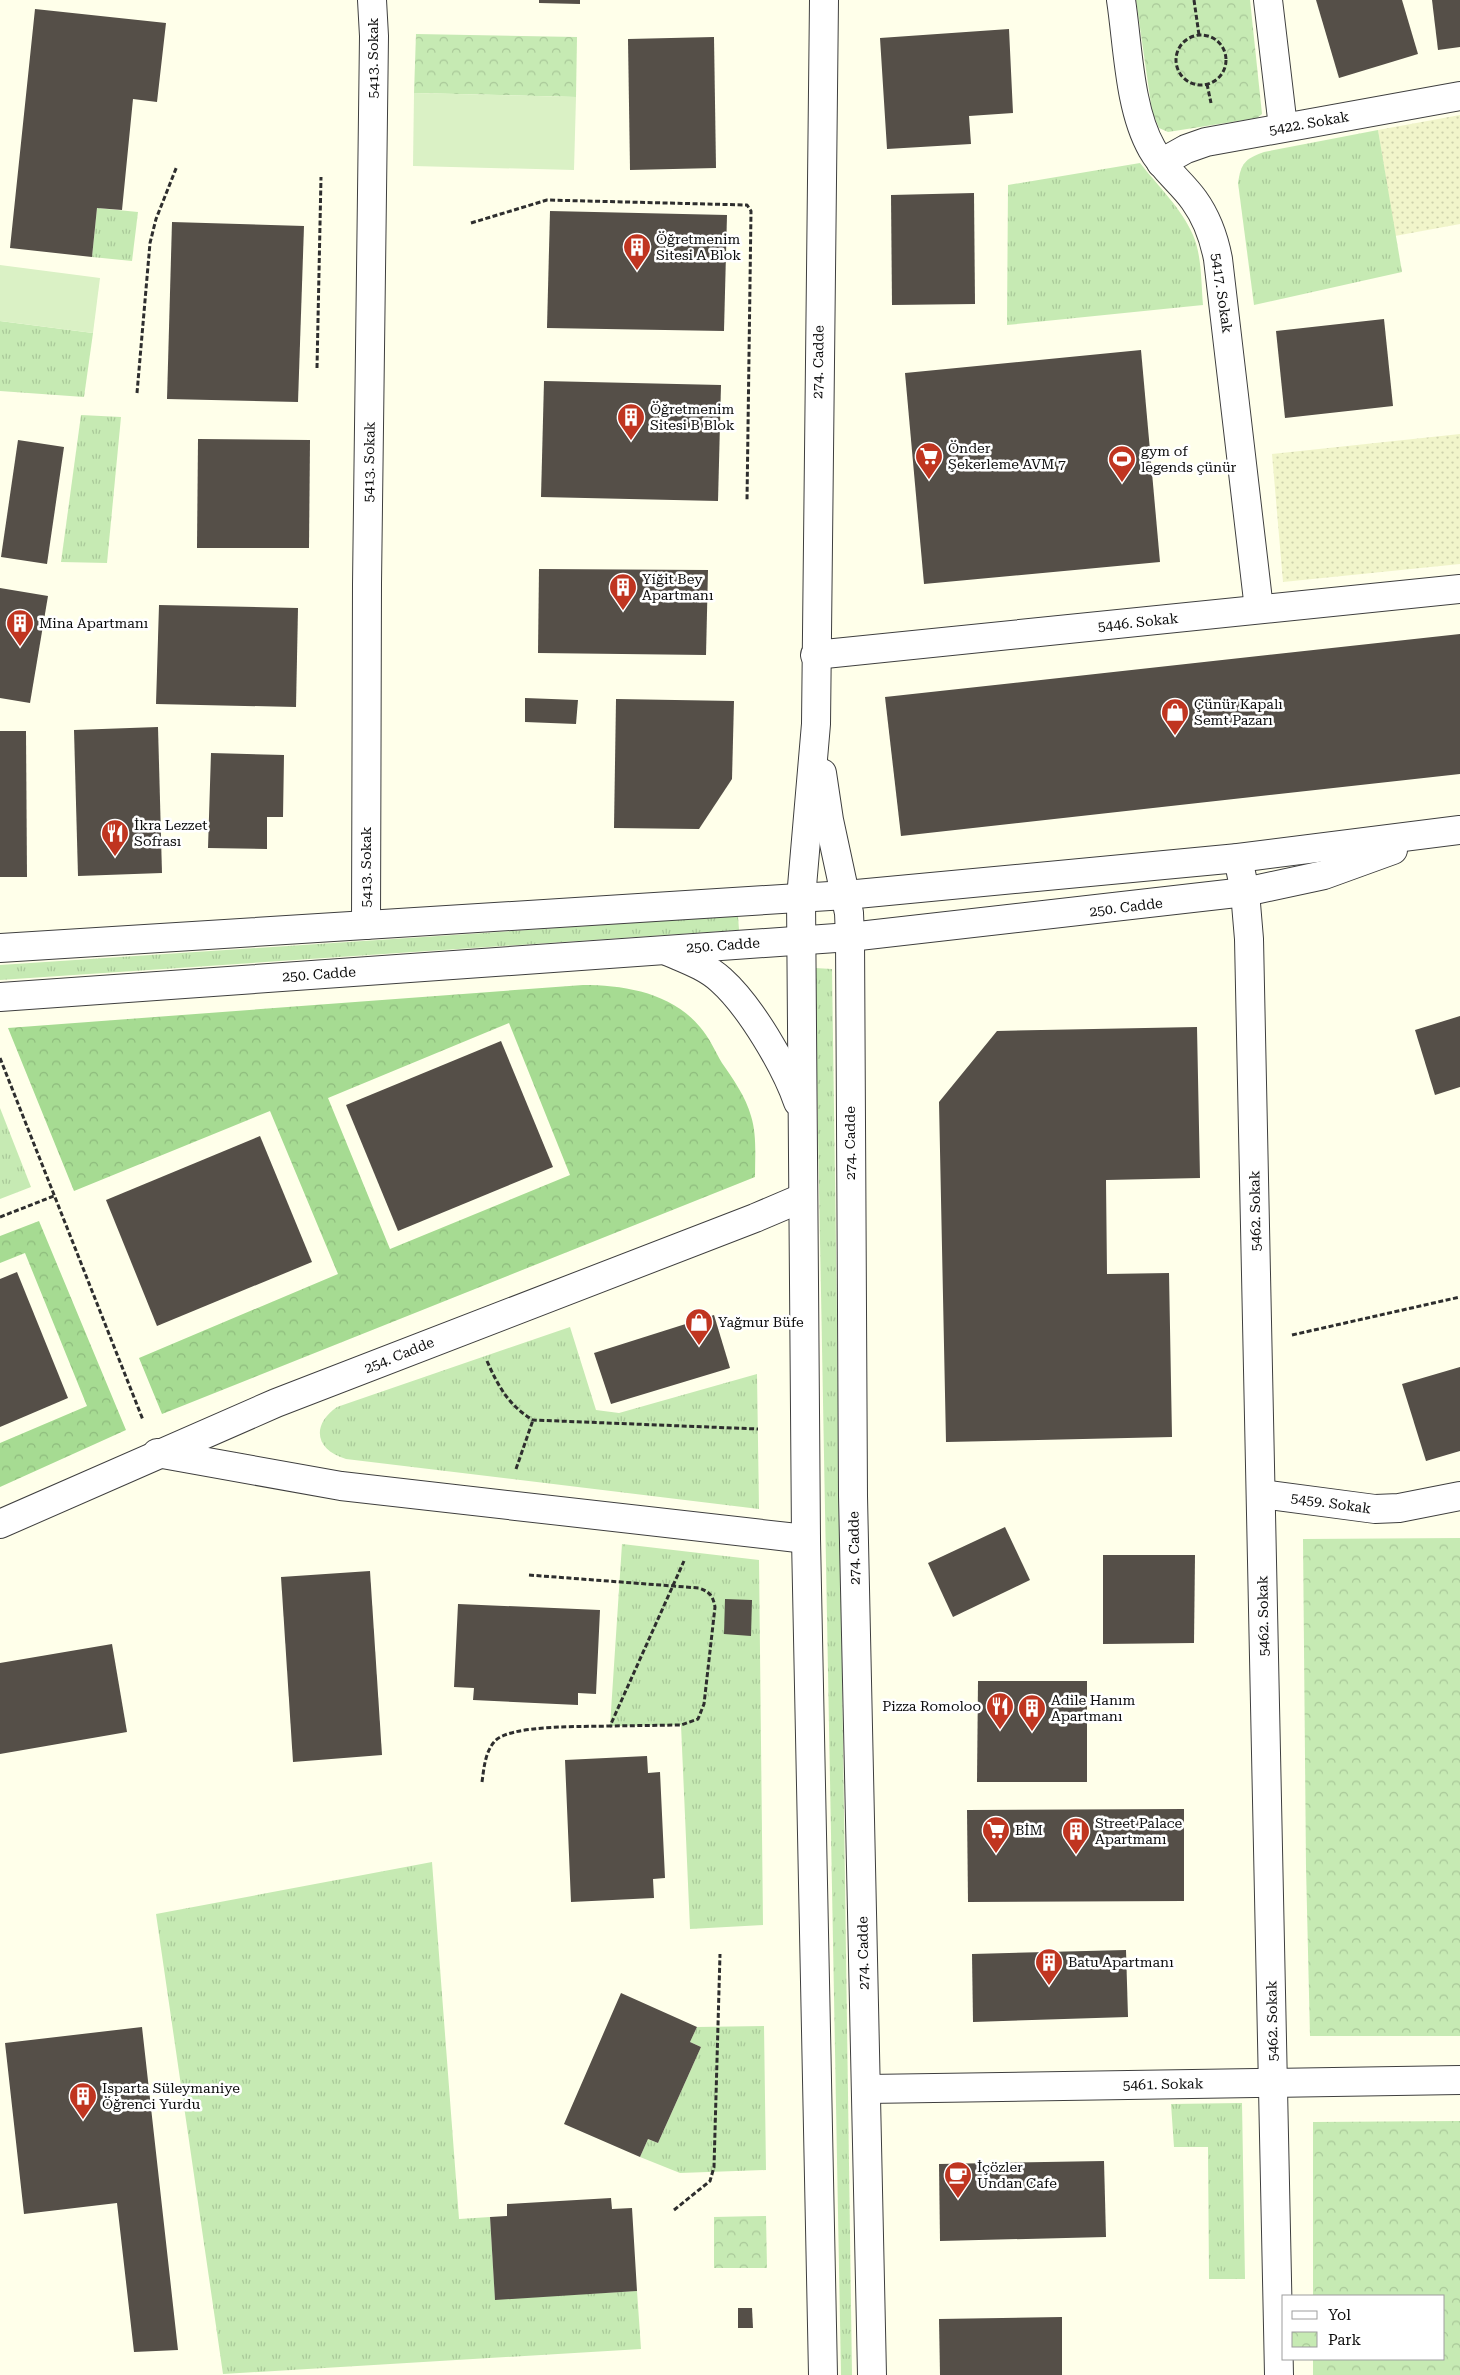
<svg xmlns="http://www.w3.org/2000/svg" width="1460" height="2375" viewBox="0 0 1460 2375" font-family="'Roboto Serif',serif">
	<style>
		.farmland { fill: url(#farmland-dots) }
		.grass { fill: url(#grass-tufts) }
		.forest { fill: url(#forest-crowns); fill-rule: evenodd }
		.park { fill: url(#park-crowns) }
		.pitch { fill: #daf1c5 }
		.building { fill: #554f48 }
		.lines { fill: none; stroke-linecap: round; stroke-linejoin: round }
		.minor-casing { stroke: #3f3f3f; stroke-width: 30 }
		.path { stroke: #2e2e2e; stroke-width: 3; stroke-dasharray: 5 2.5; stroke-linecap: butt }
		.minor { stroke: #fff; stroke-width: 28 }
		.labels { text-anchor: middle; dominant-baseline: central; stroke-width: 5; stroke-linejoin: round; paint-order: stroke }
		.street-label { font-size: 14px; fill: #0c0c0c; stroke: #fff }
		.poi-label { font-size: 14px; fill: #0c0c0c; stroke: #fff; text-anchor: start }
	</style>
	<defs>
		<pattern id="farmland-dots" width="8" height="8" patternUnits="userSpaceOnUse" patternTransform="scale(1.25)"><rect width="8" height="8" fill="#f1f5ca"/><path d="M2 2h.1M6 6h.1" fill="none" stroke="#cdd1ac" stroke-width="1.8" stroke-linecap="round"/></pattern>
		<pattern id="grass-tufts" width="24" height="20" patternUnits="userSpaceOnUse" patternTransform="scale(1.25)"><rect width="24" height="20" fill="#c6eab3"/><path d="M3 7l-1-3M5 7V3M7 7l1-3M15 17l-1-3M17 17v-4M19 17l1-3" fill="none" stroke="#a9c899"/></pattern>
		<pattern id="forest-crowns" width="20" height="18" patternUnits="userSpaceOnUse" patternTransform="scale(1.25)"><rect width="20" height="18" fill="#a6db92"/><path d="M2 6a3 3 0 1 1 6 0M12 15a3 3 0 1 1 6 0" fill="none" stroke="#8ebb7d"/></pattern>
		<pattern id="park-crowns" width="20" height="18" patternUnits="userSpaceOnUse" patternTransform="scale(1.25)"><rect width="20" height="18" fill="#c6eab3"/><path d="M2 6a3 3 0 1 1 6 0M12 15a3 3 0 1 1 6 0" fill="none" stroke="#a9c899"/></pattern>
	</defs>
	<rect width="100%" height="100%" fill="#ffffea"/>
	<g class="farmland">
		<polygon points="1460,115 1460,224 1395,236 1378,130"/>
		<polygon points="1460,434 1460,564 1283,582 1272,454"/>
	</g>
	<g class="grass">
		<path d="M1378 130 1402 272 1254 305 1238 183C1241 163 1245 159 1264 152Z"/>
		<path d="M1140 163C1158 186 1182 209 1193 235 1202 256 1201 283 1203 305L1007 325 1008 185Z"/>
		<polygon points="97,208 138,212 132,261 92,257"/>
		<polygon points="0,321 93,333 84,397 0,391"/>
		<polygon points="81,415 121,417 107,563 61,562"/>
		<polygon points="738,916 739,930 0,980 0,965"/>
		<polygon points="815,968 832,969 852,2375 841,2375"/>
		<polygon points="0,1108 31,1187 0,1199"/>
		<path d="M570 1327 596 1410 619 1413 757 1374 759 1509 346 1459C315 1450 311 1425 337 1407Z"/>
		<polygon points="622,1544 759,1560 763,1925 690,1929 681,1725 610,1726"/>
		<polygon points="432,1862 459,2219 490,2217 495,2299 637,2291 641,2349 223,2374 156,1914"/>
		<polygon points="764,2026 766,2170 680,2173 640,2157 648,2139 658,2143 701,2047 690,2042 697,2027"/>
		<polygon points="1242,2103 1245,2279 1209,2279 1208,2147 1174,2147 1171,2104"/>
	</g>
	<g class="forest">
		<path d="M583 985C625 985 672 993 700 1027 709 1037 715 1051 722 1063 733 1079 746 1097 751 1116 757 1135 755 1157 755 1177L162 1414 139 1358 338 1274 270 1111 74 1191 8 1028ZM509 1023 570 1175 390 1249 328 1098Z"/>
		<polygon points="39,1221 126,1430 0,1487 0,1443 87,1406 25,1253 0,1263 0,1236"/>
	</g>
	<g class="park">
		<polygon points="1136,0 1250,0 1262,114 1257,118 1168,132 1159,128 1152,111"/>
		<polygon points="416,34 577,37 576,97 414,93"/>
		<polygon points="1460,1538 1460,2036 1310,2036 1306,1867 1303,1539"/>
		<polygon points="1460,2121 1460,2375 1313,2375 1313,2359 1444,2359 1444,2296 1313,2296 1313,2122"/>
		<polygon points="766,2216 767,2268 714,2268 714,2217"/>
	</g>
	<g class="pitch">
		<polygon points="414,93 576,97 574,170 413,166"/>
		<polygon points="0,265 100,278 93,333 0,321"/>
	</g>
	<g class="building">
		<polygon points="539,0 580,0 580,4 539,3"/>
		<polygon points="1316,0 1402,0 1418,54 1339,78"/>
		<polygon points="1432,0 1460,0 1460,47 1438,50"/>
		<polygon points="35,9 166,23 157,102 133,99 122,210 97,208 92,257 10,248"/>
		<polygon points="1009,29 1013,113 969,116 971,144 887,149 880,38"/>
		<polygon points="714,37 716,168 630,170 628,39"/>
		<polygon points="974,193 975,304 892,305 891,195"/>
		<polygon points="550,211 727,215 724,331 547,328"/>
		<polygon points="172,222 304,226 298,402 167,399"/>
		<polygon points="1384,319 1393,406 1285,418 1276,331"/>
		<polygon points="1141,350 1160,562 924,584 905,373"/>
		<polygon points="544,381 721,385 718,501 541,497"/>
		<polygon points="198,439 310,440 309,548 197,548"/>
		<polygon points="18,440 64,447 47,564 1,557"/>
		<polygon points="539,569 708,570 706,655 538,653"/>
		<polygon points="0,588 48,596 30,703 0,698"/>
		<polygon points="159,605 298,608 296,707 156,704"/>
		<polygon points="1460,634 1460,774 901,836 885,697"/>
		<polygon points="525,698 578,700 576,724 525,722"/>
		<polygon points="616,699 734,701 732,779 699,829 614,828"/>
		<polygon points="158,727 162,873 78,876 74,730"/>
		<polygon points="0,731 26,731 27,877 0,877"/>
		<polygon points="211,753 284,755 283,817 267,817 267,849 208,848"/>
		<polygon points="1460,1016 1460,1087 1435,1095 1415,1030"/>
		<polygon points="1197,1027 1200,1178 1106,1180 1107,1274 1169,1273 1172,1437 946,1442 939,1102 997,1031"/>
		<polygon points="501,1041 553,1167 398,1231 346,1105"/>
		<polygon points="260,1136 312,1262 157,1326 106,1200"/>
		<polygon points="17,1272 68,1398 0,1427 0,1279"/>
		<polygon points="714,1315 730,1368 611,1404 594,1353"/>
		<polygon points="1460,1367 1460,1451 1426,1461 1402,1384"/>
		<polygon points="1005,1527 1030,1580 953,1617 928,1563"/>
		<polygon points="1103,1555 1195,1555 1194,1643 1103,1644"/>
		<polygon points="370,1571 382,1755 293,1762 281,1577"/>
		<polygon points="725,1599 752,1600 751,1636 724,1634"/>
		<polygon points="458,1604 600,1610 596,1694 578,1693 578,1705 473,1700 474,1688 454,1687"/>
		<polygon points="112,1644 127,1732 0,1754 0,1663"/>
		<polygon points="978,1681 1087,1681 1087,1782 977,1782"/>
		<polygon points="647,1756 648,1773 660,1772 665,1878 653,1879 654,1898 571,1902 565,1760"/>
		<polygon points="1184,1809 1184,1901 968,1902 967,1810"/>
		<polygon points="1126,1950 1128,2017 973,2022 972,1954"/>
		<polygon points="621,1993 697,2027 690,2042 701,2047 658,2143 648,2139 640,2157 564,2124"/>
		<polygon points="142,2027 178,2350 134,2352 117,2203 24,2214 5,2043"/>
		<polygon points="1104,2161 1106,2237 940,2241 939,2164"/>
		<polygon points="611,2198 612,2209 632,2208 637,2291 495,2300 490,2217 507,2216 507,2204"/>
		<polygon points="738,2308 752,2308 753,2328 738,2328"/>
		<polygon points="1062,2317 1062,2375 940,2375 939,2319"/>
	</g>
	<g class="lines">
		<g class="minor-casing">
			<g id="minor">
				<path d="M1121 0C1128 46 1129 109 1152 149 1163 169 1181 182 1194 200 1207 218 1214 238 1218 259L1259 609"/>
				<polyline points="1268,0 1283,127"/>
				<polyline points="1161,163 1186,149 1206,142 1460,96"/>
				<polyline points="815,655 1460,589"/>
				<polyline points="822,773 829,820 849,913 850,937 853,1496 872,2375"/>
				<polyline points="1238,858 1245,892 1249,939 1279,2375"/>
				<polyline points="366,925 367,584 374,36 372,0"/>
				<polyline points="0,948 846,895 1238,858 1460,830"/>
				<path d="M667 951C685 959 706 966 721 980 750 1006 785 1065 798 1102"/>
				<polyline points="0,997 850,937 1245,892 1324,875 1393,850"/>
				<polyline points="157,1453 341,1486 806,1539"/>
				<polyline points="1261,1494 1375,1509 1399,1508 1460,1496"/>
				<polyline points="0,1524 276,1403 755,1218 802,1198"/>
				<polyline points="867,2089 1460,2080"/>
				<polyline points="823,2375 806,1539 801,898 816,724 824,0"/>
			</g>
		</g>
		<g class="path">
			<polyline points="1194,0 1199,35"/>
			<circle cx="1201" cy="60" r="25"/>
			<polyline points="1207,84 1211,103"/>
			<polyline points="471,223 547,200 747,205 751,211 747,501"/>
			<polyline points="317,368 321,177"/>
			<polyline points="137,393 150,243 156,219 177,166"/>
			<polyline points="0,1058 143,1420"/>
			<polyline points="0,1217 54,1196"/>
			<polyline points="1292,1335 1460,1297"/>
			<path d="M487 1361C498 1386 509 1406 533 1420L758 1429"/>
			<polyline points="516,1469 533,1420"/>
			<path d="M529 1575 699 1588C710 1592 713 1596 715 1607L704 1704 698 1719 681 1725 610 1726"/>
			<path d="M482 1782C484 1768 485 1753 494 1742 508 1724 586 1727 610 1726L684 1561"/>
			<polyline points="674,2210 710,2181 714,2167 720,1954"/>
		</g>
		<use href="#minor" class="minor"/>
	</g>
	<defs>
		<g id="building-pin" transform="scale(1.4375)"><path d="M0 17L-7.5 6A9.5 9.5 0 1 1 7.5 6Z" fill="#c03520" stroke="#fff"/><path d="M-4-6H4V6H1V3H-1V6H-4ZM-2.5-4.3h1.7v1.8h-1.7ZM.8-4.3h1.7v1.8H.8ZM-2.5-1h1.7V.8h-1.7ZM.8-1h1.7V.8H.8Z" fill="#fff"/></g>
		<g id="supermarket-pin" transform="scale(1.4375)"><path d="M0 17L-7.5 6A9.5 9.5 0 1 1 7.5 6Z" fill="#c03520" stroke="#fff"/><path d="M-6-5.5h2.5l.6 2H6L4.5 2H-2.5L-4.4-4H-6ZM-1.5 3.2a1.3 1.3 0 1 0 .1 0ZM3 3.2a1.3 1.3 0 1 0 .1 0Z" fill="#fff"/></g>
		<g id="stadium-pin" transform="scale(1.4375)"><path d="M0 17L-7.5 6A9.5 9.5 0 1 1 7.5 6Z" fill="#c03520" stroke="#fff"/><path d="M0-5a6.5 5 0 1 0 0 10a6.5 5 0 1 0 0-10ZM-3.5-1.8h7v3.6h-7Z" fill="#fff"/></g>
		<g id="shop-pin" transform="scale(1.4375)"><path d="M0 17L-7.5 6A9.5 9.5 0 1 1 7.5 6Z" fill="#c03520" stroke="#fff"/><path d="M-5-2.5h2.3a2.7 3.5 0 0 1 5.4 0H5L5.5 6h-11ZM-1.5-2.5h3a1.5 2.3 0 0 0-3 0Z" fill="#fff"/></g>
		<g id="restaurant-pin" transform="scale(1.4375)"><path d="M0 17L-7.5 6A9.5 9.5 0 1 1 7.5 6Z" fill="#c03520" stroke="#fff"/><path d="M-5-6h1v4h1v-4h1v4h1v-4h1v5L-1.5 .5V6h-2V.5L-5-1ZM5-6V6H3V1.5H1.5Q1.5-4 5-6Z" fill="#fff"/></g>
		<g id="cafe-pin" transform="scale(1.4375)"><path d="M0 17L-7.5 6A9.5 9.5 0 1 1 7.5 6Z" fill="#c03520" stroke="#fff"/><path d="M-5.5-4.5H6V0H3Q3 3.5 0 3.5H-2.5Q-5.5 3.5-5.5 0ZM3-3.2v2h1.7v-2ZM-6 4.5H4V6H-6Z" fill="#fff"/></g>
	</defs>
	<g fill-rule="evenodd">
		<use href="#building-pin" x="637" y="247"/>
		<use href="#building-pin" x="631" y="417"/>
		<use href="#supermarket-pin" x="929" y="456"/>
		<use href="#stadium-pin" x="1122" y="459"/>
		<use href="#building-pin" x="623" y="587"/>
		<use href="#building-pin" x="20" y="623"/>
		<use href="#shop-pin" x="1175" y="712"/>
		<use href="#restaurant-pin" x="115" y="833"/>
		<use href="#shop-pin" x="699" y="1322"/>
		<use href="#restaurant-pin" x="1000" y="1706"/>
		<use href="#building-pin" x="1032" y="1708"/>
		<use href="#supermarket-pin" x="996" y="1830"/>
		<use href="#building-pin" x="1076" y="1831"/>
		<use href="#building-pin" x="1049" y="1962"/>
		<use href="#building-pin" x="83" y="2096"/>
		<use href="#cafe-pin" x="958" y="2175"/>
	</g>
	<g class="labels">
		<g class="street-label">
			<text transform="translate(373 58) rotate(-90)">5413. Sokak</text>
			<text transform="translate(1309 123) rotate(-10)">5422. Sokak</text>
			<text transform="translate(1222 293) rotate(82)">5417. Sokak</text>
			<text transform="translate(818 362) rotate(-89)">274. Cadde</text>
			<text transform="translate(369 462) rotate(-89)">5413. Sokak</text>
			<text transform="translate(1138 622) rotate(-6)">5446. Sokak</text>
			<text transform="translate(366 867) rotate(-90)">5413. Sokak</text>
			<text transform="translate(1126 907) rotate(-7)">250. Cadde</text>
			<text transform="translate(723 945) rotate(-4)">250. Cadde</text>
			<text transform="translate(319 974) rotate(-4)">250. Cadde</text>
			<text transform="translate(850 1143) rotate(-90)">274. Cadde</text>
			<text transform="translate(1255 1211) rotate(-91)">5462. Sokak</text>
			<text transform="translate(399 1355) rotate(-22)">254. Cadde</text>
			<text transform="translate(1331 1503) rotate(8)">5459. Sokak</text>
			<text transform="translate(854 1548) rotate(-91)">274. Cadde</text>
			<text transform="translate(1263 1616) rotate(-91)">5462. Sokak</text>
			<text transform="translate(863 1953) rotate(-91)">274. Cadde</text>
			<text transform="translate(1272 2021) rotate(-91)">5462. Sokak</text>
			<text transform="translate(1163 2084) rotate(-1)">5461. Sokak</text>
		</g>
		<g class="poi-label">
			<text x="656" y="239">Öğretmenim<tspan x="656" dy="16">Sitesi A Blok</tspan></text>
			<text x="650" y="409">Öğretmenim<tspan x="650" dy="16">Sitesi B Blok</tspan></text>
			<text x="948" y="448">Önder<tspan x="948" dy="16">Şekerleme AVM 7</tspan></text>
			<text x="1141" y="451">gym of<tspan x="1141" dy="16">legends çünür</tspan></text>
			<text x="642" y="579">Yiğit Bey<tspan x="642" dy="16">Apartmanı</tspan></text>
			<text x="39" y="623">Mina Apartmanı</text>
			<text x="1194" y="704">Çünür Kapalı<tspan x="1194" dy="16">Semt Pazarı</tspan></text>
			<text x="134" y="825">İkra Lezzet<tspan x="134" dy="16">Sofrası</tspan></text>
			<text x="718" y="1322">Yağmur Büfe</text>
			<text x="1051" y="1700">Adile Hanım<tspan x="1051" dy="16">Apartmanı</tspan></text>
			<text x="981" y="1706" text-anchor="end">Pizza Romoloo</text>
			<text x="1095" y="1823">Street Palace<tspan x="1095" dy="16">Apartmanı</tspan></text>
			<text x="1015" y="1830">BİM</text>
			<text x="1068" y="1962">Batu Apartmanı</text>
			<text x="102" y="2088">Isparta Süleymaniye<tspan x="102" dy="16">Öğrenci Yurdu</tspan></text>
			<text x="977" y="2167">İçözler<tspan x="977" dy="16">Undan Cafe</tspan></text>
		</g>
	</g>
	<rect x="1282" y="2295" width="162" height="65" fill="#ffffff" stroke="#9e9e9e"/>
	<rect x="1292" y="2311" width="25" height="8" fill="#ffffff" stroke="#9e9e9e"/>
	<text x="1328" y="2320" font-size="15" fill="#0c0c0c">Yol</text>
	<rect x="1292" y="2332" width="25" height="15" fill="url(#park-crowns)" stroke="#9e9e9e"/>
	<text x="1328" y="2345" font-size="15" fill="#0c0c0c">Park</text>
</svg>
